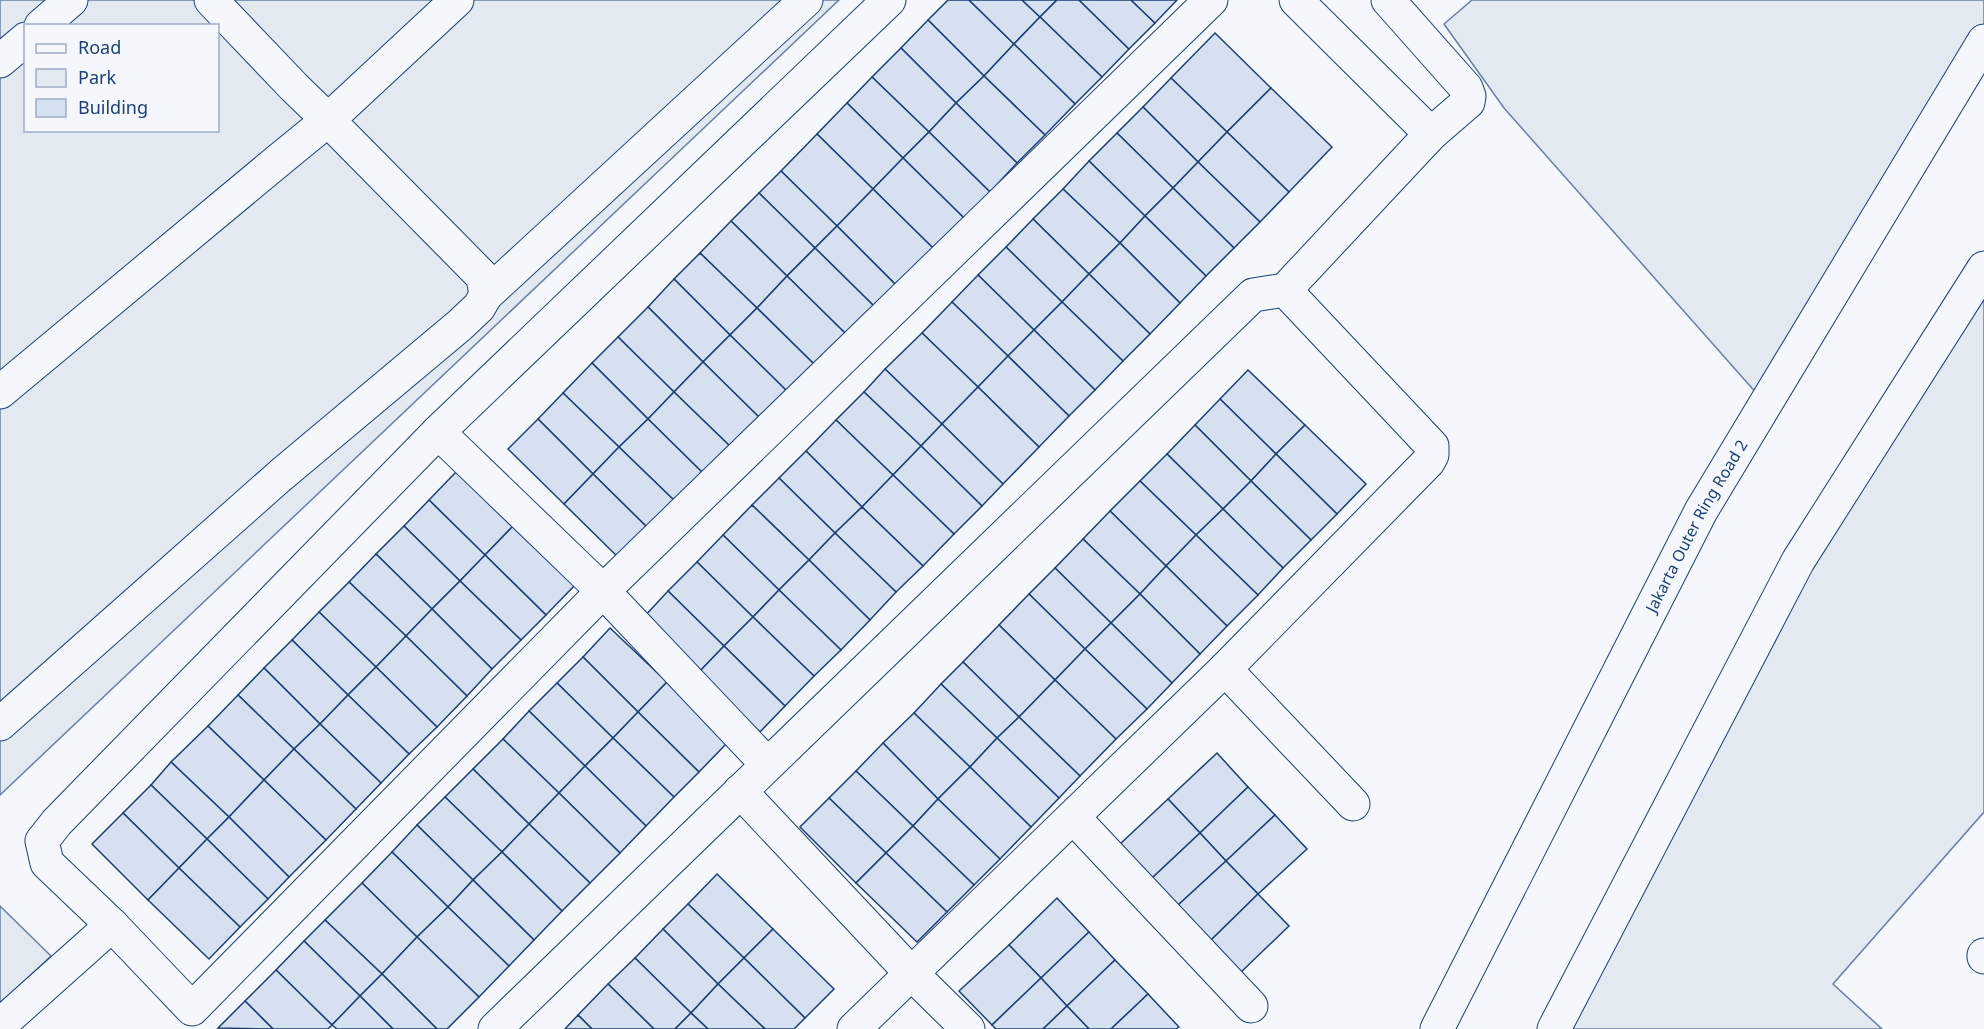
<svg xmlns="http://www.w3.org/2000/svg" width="1984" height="1029" viewBox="0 0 1984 1029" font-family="'Noto Sans',sans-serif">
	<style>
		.green { fill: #e3e9f0; stroke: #687fa3; stroke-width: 1.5; fill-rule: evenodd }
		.building { fill: #d5e0f0; stroke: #1d3f73; stroke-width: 1.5 }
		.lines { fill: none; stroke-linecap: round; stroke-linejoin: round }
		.minor-casing { stroke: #1d3f73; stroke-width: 35 }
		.motorway-casing { stroke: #1d3f73; stroke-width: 35 }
		.minor { stroke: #f4f7fb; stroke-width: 33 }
		.motorway { stroke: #f4f7fb; stroke-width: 33 }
		.labels { text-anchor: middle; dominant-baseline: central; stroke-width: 4.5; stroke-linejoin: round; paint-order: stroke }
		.street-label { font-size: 16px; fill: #1d3f73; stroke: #f4f7fb }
	</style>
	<rect width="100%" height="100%" fill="#f4f7fb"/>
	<g class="green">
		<path d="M0 0H839L0 795ZM26 26H218V130H26Z"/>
		<polygon points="1472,0 1984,0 1984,41 1766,404 1504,108 1444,24"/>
		<polygon points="1984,268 1984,812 1833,984 1882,1029 1554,1029 1798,561"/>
		<polygon points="0,906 51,956 0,1004"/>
	</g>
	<g class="building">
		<polygon points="948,0 969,0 1014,44 984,76 928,20"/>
		<polygon points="969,0 1022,0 1040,17 1014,44"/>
		<polygon points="1022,0 1057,0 1040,17"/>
		<polygon points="1057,0 1079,0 1129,49 1102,77 1040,17"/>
		<polygon points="1079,0 1131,0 1155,23 1129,49"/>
		<polygon points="1131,0 1177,0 1155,23"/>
		<polygon points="1040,17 1102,77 1075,104 1014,44"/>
		<polygon points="928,20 984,76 956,103 901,48"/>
		<polygon points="1215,33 1271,88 1227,132 1171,78"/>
		<polygon points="1014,44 1075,104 1045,135 984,76"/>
		<polygon points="901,48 956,103 929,132 872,77"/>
		<polygon points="984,76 1045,135 1017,163 956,103"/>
		<polygon points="872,77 929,132 903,158 847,103"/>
		<polygon points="1171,78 1227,132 1198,162 1143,107"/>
		<polygon points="1271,88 1332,147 1289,192 1227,132"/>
		<polygon points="847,103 903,158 873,189 817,134"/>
		<polygon points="956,103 1017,163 990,192 929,132"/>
		<polygon points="1143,107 1198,162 1173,188 1117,133"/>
		<polygon points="929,132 990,192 964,218 903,158"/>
		<polygon points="1227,132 1289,192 1260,222 1198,162"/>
		<polygon points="1117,133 1173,188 1145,216 1089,161"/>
		<polygon points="817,134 873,189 837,226 781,171"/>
		<polygon points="903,158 964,218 934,249 873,189"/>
		<polygon points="1089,161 1145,216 1120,243 1063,189"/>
		<polygon points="1198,162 1260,222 1234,248 1173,188"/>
		<polygon points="781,171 837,226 815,248 759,193"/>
		<polygon points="1173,188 1234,248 1206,276 1145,216"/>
		<polygon points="873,189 934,249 897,286 837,226"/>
		<polygon points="1063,189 1120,243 1089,274 1033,219"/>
		<polygon points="759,193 815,248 787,276 731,221"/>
		<polygon points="1145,216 1206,276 1180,303 1120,243"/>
		<polygon points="1033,219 1089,274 1062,302 1006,247"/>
		<polygon points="731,221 787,276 757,308 700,253"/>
		<polygon points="837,226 897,286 876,308 815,248"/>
		<polygon points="1120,243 1180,303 1150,334 1089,274"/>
		<polygon points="1006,247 1062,302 1034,330 978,275"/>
		<polygon points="815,248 876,308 848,336 787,276"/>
		<polygon points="700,253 757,308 730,335 674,279"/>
		<polygon points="1089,274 1150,334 1123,361 1062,302"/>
		<polygon points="978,275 1034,330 1008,356 952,302"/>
		<polygon points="787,276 848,336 817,367 757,308"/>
		<polygon points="674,279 730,335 703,362 648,307"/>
		<polygon points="952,302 1008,356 978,387 922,333"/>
		<polygon points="1062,302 1123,361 1095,390 1034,330"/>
		<polygon points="648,307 703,362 674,392 618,337"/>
		<polygon points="757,308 817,367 791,395 730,335"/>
		<polygon points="1034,330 1095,390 1069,416 1008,356"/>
		<polygon points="922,333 978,387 942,424 885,369"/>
		<polygon points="730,335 791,395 764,422 703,362"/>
		<polygon points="618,337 674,392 648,419 592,363"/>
		<polygon points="1008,356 1069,416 1039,447 978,387"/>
		<polygon points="703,362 764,422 735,451 674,392"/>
		<polygon points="592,363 648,419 619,447 563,393"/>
		<polygon points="885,369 942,424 921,446 864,392"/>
		<polygon points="1248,370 1305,425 1276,454 1220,399"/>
		<polygon points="978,387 1039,447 1003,484 942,424"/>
		<polygon points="674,392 735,451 709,479 648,419"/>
		<polygon points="864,392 921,446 893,475 836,420"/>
		<polygon points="563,393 619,447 593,474 538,419"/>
		<polygon points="1220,399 1276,454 1251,481 1195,425"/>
		<polygon points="538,419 593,474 564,504 508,449"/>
		<polygon points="648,419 709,479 681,507 619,447"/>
		<polygon points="836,420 893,475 862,507 806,451"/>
		<polygon points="942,424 1003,484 982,506 921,446"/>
		<polygon points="1195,425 1251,481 1223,509 1167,454"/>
		<polygon points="1305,425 1366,484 1337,514 1276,454"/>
		<polygon points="921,446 982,506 954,534 893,475"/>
		<polygon points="619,447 681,507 654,534 593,474"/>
		<polygon points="806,451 862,507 835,533 779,478"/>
		<polygon points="1167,454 1223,509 1196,535 1140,481"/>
		<polygon points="1276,454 1337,514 1311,540 1251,481"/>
		<polygon points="457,471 514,525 485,555 429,500"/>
		<polygon points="593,474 654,534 625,564 564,504"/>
		<polygon points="893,475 954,534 923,566 862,507"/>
		<polygon points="779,478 835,533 809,560 752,505"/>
		<polygon points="1140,481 1196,535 1166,566 1110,511"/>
		<polygon points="1251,481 1311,540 1283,568 1223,509"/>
		<polygon points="429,500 485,555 460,581 404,526"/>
		<polygon points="752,505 809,560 779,590 723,535"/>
		<polygon points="862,507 923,566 896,592 835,533"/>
		<polygon points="1223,509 1283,568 1258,595 1196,535"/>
		<polygon points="1110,511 1166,566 1140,594 1083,539"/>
		<polygon points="514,525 575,585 546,615 485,555"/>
		<polygon points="404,526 460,581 432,609 376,554"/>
		<polygon points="835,533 896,592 870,620 809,560"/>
		<polygon points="723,535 779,590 753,617 697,562"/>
		<polygon points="1196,535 1258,595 1227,626 1166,566"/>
		<polygon points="1083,539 1140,594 1111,623 1055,568"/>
		<polygon points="376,554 432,609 406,636 349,582"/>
		<polygon points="485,555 546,615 521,640 460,581"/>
		<polygon points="809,560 870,620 841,650 779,590"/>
		<polygon points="697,562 753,617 724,646 668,591"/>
		<polygon points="1166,566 1227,626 1200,654 1140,594"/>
		<polygon points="1055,568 1111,623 1085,649 1029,594"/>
		<polygon points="460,581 521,640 492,669 432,609"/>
		<polygon points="349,582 406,636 376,667 319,612"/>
		<polygon points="779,590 841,650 814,676 753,617"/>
		<polygon points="668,591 724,646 699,672 643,618"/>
		<polygon points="1029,594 1085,649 1055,680 999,625"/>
		<polygon points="1140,594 1200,654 1172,683 1111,623"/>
		<polygon points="432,609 492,669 467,696 406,636"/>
		<polygon points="319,612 376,667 348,695 292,640"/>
		<polygon points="753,617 814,676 785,706 724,646"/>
		<polygon points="1111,623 1172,683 1147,709 1085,649"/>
		<polygon points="999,625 1055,680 1019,717 963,662"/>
		<polygon points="610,628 667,682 638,712 583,657"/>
		<polygon points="406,636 467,696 437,727 376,667"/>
		<polygon points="292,640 348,695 320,724 264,668"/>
		<polygon points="724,646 785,706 760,732 699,672"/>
		<polygon points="1085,649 1147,709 1116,739 1055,680"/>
		<polygon points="583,657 638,712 613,738 557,683"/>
		<polygon points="963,662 1019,717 997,738 941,684"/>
		<polygon points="376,667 437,727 409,754 348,695"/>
		<polygon points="264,668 320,724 294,749 238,695"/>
		<polygon points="1055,680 1116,739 1080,776 1019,717"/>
		<polygon points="667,682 728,742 699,772 638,712"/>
		<polygon points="557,683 613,738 585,766 529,711"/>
		<polygon points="941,684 997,738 970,767 914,713"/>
		<polygon points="238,695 294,749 264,780 208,726"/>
		<polygon points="348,695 409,754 381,783 320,724"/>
		<polygon points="529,711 585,766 559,793 503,739"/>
		<polygon points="638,712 699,772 674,797 613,738"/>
		<polygon points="914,713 970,767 938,799 883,743"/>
		<polygon points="1019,717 1080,776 1059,798 997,738"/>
		<polygon points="320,724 381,783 356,809 294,749"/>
		<polygon points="208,726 264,780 229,817 171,762"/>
		<polygon points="613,738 674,797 646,826 585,766"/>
		<polygon points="997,738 1059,798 1031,827 970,767"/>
		<polygon points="503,739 559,793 529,824 473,769"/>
		<polygon points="883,743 938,799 913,826 856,771"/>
		<polygon points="294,749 356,809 326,840 264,780"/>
		<polygon points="1217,753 1248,787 1200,833 1168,799"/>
		<polygon points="171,762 229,817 207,839 151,785"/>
		<polygon points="585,766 646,826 620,853 559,793"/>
		<polygon points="970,767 1031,827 1000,859 938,799"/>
		<polygon points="473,769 529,824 502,852 445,797"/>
		<polygon points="856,771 913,826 886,853 829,798"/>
		<polygon points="264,780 326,840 289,877 229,817"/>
		<polygon points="151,785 207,839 179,868 123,813"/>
		<polygon points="1248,787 1275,815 1226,861 1200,833"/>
		<polygon points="559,793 620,853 590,883 529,824"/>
		<polygon points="445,797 502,852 473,880 417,825"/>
		<polygon points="829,798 886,853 856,883 800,827"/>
		<polygon points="938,799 1000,859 974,885 913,826"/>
		<polygon points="1168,799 1200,833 1151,879 1119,845"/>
		<polygon points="123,813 179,868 148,900 92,844"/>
		<polygon points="1275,815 1307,849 1258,894 1226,861"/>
		<polygon points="229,817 289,877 268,899 207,839"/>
		<polygon points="529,824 590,883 562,911 502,852"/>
		<polygon points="417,825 473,880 448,907 392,852"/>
		<polygon points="913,826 974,885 947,912 886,853"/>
		<polygon points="1200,833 1226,861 1177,906 1151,879"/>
		<polygon points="207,839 268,899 240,927 179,868"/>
		<polygon points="392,852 448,907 417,937 362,883"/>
		<polygon points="502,852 562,911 534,940 473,880"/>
		<polygon points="886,853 947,912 917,942 856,883"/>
		<polygon points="1226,861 1258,894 1210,941 1177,906"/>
		<polygon points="179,868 240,927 209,959 148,900"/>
		<polygon points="717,874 773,929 744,958 688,904"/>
		<polygon points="473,880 534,940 509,966 448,907"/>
		<polygon points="362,883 417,937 382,974 325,920"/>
		<polygon points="1258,894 1289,926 1240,973 1210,941"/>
		<polygon points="1057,898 1089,932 1041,978 1009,945"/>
		<polygon points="688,904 744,958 718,984 663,929"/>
		<polygon points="448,907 509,966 479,997 417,937"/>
		<polygon points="325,920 382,974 360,996 304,941"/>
		<polygon points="663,929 718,984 691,1013 635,958"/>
		<polygon points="773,929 834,989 805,1018 744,958"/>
		<polygon points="1089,932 1115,960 1067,1006 1041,978"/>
		<polygon points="417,937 479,997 447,1029 437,1029 382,974"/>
		<polygon points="304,941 360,996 332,1025 276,970"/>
		<polygon points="1009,945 1041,978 992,1025 959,991"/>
		<polygon points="635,958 691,1013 675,1029 654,1029 608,984"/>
		<polygon points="744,958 805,1018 794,1029 765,1029 718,984"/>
		<polygon points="1115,960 1148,994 1111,1029 1089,1029 1067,1006"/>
		<polygon points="276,970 332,1025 328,1029 273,1029 245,1001"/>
		<polygon points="382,974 437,1029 393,1029 360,996"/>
		<polygon points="1041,978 1067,1006 1043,1029 996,1029 992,1025"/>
		<polygon points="608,984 654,1029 592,1029 578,1015"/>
		<polygon points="718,984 765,1029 708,1029 691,1013"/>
		<polygon points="1148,994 1179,1027 1176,1029 1111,1029"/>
		<polygon points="360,996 393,1029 337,1029 332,1025"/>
		<polygon points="245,1001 273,1029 218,1028"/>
		<polygon points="1067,1006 1089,1029 1043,1029"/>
		<polygon points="691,1013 708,1029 675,1029"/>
		<polygon points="578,1015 592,1029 565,1029"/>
	</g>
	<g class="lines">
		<g class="minor-casing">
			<g id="minor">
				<polyline points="1296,0 1431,134"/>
				<polyline points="41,26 71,0"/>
				<polyline points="0,61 26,39"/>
				<polyline points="486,295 806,0"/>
				<polyline points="0,392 279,160 328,120 294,87 211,0"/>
				<polyline points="438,432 603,591 767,764"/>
				<polyline points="1225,669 1353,804"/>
				<polyline points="0,724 281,475 460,325 479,307 486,295 483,277 328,120 457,0"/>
				<polyline points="740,791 912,974 968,1029"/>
				<polyline points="1073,817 1251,1006"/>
				<polyline points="112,925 192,1009 603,591 1211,0"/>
				<polyline points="1984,955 1984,957"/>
				<polyline points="0,1025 112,925 47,863 42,841 57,822 438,432 889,0"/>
				<polyline points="495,1029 1253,295 1285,290 1431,134 1468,102 1469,96 1466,88 1388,0"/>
				<polyline points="854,1029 1225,669 1428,462 1432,455 1432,446 1285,290"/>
			</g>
		</g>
		<g class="motorway-casing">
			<g id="motorway">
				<path id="s1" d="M1437 1029 1701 511 1984 41"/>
				<polyline points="1554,1029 1798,561 1984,268"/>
			</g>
		</g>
		<use href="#minor" class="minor"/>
		<use href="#motorway" class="motorway"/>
	</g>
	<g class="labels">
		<g class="street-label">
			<text stroke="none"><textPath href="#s1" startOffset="566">Jakarta Outer Ring Road 2</textPath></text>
		</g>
	</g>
	<rect x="24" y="24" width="195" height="108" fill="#f4f7fb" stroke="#9eadc5" stroke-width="1.5"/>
	<rect x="36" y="44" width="30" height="9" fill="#f4f7fb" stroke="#9eadc5" stroke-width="1.5"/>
	<text x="78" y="54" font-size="18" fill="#1d3f73">Road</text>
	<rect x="36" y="69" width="30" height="18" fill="#e3e9f0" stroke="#9eadc5" stroke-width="1.5"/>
	<text x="78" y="84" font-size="18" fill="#1d3f73">Park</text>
	<rect x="36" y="99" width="30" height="18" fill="#d5e0f0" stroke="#9eadc5" stroke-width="1.5"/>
	<text x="78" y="114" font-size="18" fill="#1d3f73">Building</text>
</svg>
